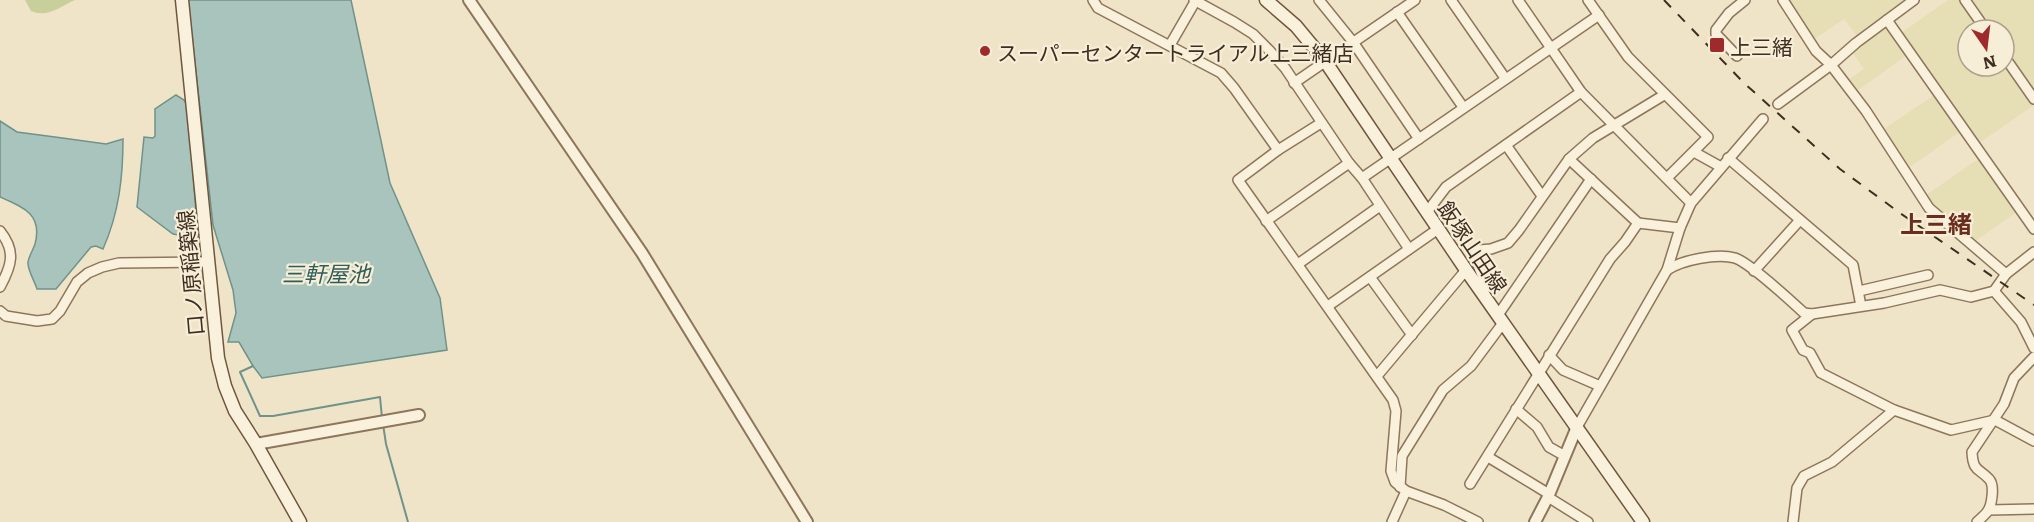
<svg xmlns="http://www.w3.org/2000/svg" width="2034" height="522" viewBox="0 0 2034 522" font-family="Literata,'Noto Sans JP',serif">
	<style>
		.farmland { fill: #e6deb5; fill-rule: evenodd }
		.green { fill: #c9cf9b }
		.water { fill: #a9c4bc; stroke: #6f938a; stroke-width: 1.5 }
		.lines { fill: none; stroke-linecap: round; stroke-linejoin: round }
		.stream { stroke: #6f938a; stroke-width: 2 }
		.minor-casing { stroke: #8d765c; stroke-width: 12 }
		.tertiary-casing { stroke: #8d765c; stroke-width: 14 }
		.secondary-casing { stroke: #6f573f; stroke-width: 15 }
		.minor { stroke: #faf1dc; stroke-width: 9 }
		.tertiary { stroke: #faf1dc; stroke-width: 10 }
		.secondary { stroke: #faf1dc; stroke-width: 12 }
		.rail { stroke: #3d2e20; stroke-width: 2; stroke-dasharray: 10 10; stroke-linecap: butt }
		.poi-dot { fill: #9e2a2b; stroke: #f7eed8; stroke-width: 2 }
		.labels { text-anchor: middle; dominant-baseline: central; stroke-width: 4.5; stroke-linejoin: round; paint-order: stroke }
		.poi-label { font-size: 21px; fill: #3d2e20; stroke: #f7eed8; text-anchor: start }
		.street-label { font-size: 21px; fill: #3d2e20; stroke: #f7eed8 }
		.water-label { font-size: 22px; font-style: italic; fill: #2f5d5a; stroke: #f7eed8 }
		.quarter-label { font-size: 24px; font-weight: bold; fill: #6b2e1e; stroke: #f7eed8 }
	</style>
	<rect width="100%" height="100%" fill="#f0e4c8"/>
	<g class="farmland">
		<polygon points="1791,0 1910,0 1858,37 1844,19 1816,38 1810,35 1789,1"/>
		<path d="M1948 0H2034V105L1978 144 1900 34ZM1968 30H2004V66H1968Z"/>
		<polygon points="1886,24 1908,54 1857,91 1849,79 1864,69 1851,50"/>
		<polygon points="1936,94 1961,131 1907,169 1884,129"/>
		<polygon points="1980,158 2018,211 1974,242 1932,204 1926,195"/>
	</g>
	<path class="green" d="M25 0H75C60 7 47 18 31 11Z"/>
	<g class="water">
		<polygon points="188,0 351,0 390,183 440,298 447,350 262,378 253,366 239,342 228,342 236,313 233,290 213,225"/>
		<polygon points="176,95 184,100 188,106 198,238 173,234 137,207 144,137 153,138 155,136 155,109"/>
		<path d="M0 121 17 132 55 137 106 144 123 139C123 177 119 213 103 249L96 246 91 247 56 289H37C35 282 27 269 28 262 29 256 33 250 35 244 43 214 23 207 0 197Z"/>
	</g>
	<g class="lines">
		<g class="stream">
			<polyline points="253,366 240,372 260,416 273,416 380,397 382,418"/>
			<polyline points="383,424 386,444 408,522"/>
		</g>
		<g class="minor-casing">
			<g id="minor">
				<polyline points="1093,0 1098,8 1221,73 1234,88 1278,150 1238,180 1393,400 1396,411 1391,471 1395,482 1406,491 1444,505 1478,522"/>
				<polyline points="1194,0 1234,22 1253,34 1269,50 1285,68 1349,163"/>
				<polyline points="1319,0 1353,42 1419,139"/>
				<polyline points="1451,0 1505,78"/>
				<polyline points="1518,0 1581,92 1691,203"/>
				<polyline points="1588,0 1628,57 1708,137 1667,178"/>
				<polyline points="1783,0 1816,51 1831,65 1866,111 1929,208 2006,274"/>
				<polyline points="1965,0 1986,30"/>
				<polyline points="1397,12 1463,107"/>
				<polyline points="1887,20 2034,229"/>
				<polyline points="1170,45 1196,0"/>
				<polyline points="1737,56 1716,34 1716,30 1729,13 1745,0"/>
				<polyline points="2004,56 2034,99"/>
				<polyline points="1294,83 1415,0"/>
				<polyline points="1778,104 1831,65 1856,43 1914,0"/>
				<polyline points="1506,145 1542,196"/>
				<polyline points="1278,150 1321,123"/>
				<polyline points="1694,152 1721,167"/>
				<polyline points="1728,158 1853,265 1861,306"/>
				<polyline points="1569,159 1638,223 1680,228"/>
				<polyline points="1362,178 1409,249"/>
				<polyline points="1427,212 1446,187 1581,92"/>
				<polyline points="1266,221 1349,163 1362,178 1599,15"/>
				<path d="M0 231C16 251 12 265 0 287"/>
				<polyline points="1298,264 1380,206"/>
				<path d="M1667 270C1682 260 1717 253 1735 258 1750 263 1791 301 1804 313L1812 314 1884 303 1940 290 1971 297 1994 291 2006 274 2034 252"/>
				<polyline points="1754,271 1800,220"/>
				<polyline points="1370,277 1412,335"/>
				<polyline points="1859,291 1928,275"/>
				<polyline points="1994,291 2021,322 2034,348"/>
				<polyline points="1484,295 1484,280 1474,255 1479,250 1491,249 1508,243 1519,230 1569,159 1593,138 1664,95"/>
				<polyline points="1328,306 1438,229"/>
				<polyline points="0,311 6,316 37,321 52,319 60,311 77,282 88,273 102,267 119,263 208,262"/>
				<polyline points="1812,314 1792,330 1803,350 1810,353 1821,373 1894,410 1951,430 1995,420 2034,441"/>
				<polyline points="1498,315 1591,179"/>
				<polyline points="1549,355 1563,370 1600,386"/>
				<polyline points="1377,376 1466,270"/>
				<polyline points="1516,409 1537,427 1549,447 1565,456"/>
				<polyline points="1577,427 1667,270 1680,228 1691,203 1763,119"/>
				<polyline points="1488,457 1549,494"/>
				<polyline points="1470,484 1610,259 1625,242 1638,223"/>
				<polyline points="1400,487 1402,456 1443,390 1471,366 1503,323"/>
				<polyline points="1548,497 1588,522"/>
				<polyline points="1989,510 2034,509"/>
				<polyline points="1392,522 1406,491"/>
				<polyline points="1793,522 1797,488 1804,476 1832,462 1894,410"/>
				<path d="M1977 522C1980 519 1985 515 1987 512 1992 506 1995 485 1989 479 1979 468 1973 472 1972 452L2004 404 2014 378 2034 357"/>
			</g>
		</g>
		<g class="tertiary-casing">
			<g id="tertiary">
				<polyline points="469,0 642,253 807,522"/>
				<polyline points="256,444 419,415"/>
				<polyline points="1535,522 1548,497 1577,427"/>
			</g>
		</g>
		<g class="secondary-casing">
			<g id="secondary">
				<polyline points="182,0 218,358 225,386 235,411 256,444 300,522"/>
				<polyline points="1266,0 1296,26 1325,61 1466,270 1643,522"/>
			</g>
		</g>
		<use href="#minor" class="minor"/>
		<use href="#tertiary" class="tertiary"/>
		<use href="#secondary" class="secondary"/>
		<polyline class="rail" points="1664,0 1744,83 1840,169 1900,213 2034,305"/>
	</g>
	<g class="poi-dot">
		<rect x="1709" y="37" width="16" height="16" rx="3"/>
		<circle cx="985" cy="51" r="6"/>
	</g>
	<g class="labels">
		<g class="poi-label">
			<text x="1730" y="45">上三緒</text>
			<text x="997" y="51">スーパーセンタートライアル上三緒店</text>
		</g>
		<g class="street-label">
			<text transform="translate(1474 246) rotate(56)">飯塚山田線</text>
			<text transform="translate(189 273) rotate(-95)">口ノ原稲築線</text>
		</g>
		<g class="water-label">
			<text x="326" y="272">三軒屋池</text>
		</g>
		<g class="quarter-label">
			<text x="1936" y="222">上三緒</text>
		</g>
	</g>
	<g transform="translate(1986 48) rotate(166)"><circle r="28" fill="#f7eed8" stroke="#ada18e" stroke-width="1.5"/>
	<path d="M0-4.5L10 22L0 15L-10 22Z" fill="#9e2a2b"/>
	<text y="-9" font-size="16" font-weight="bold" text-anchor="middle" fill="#3d2e20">N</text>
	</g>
</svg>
